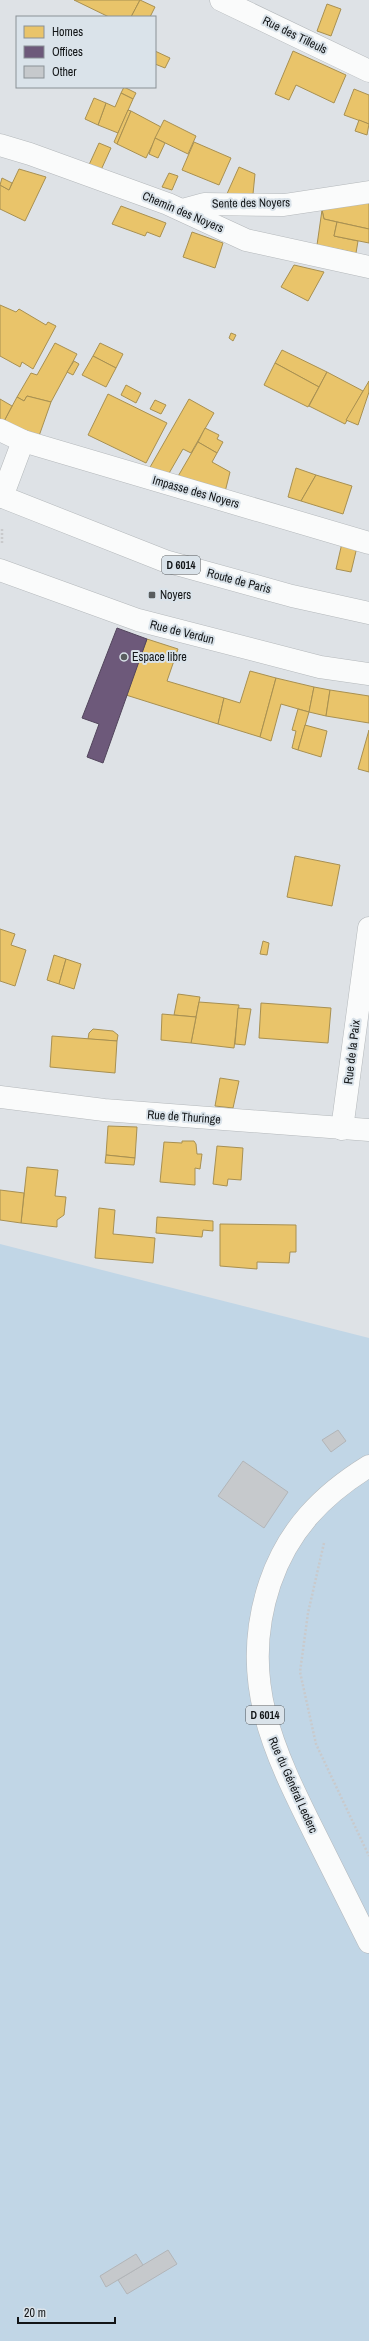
<svg xmlns="http://www.w3.org/2000/svg" width="369" height="2341" viewBox="0 0 369 2341" font-family="'Archivo Narrow',sans-serif">
	<style>
		.green { fill: #c1d6e6 }
		.homes { fill: #e9c46a; stroke: #a89051 }
		.offices { fill: #6d597a; stroke: #52455c }
		.building { fill: #c6c9cc; stroke: #b2b5b8 }
		.lines { fill: none; stroke-linecap: round; stroke-linejoin: round }
		.minor-casing { stroke: #b4b8bb; stroke-width: 23 }
		.primary-casing { stroke: #b4b8bb; stroke-width: 23 }
		.path { stroke: #c9cacc; stroke-width: 2.5; stroke-dasharray: 2 2; stroke-linecap: butt }
		.minor { stroke: #fafbfb; stroke-width: 22 }
		.primary { stroke: #fafbfb; stroke-width: 22 }
		.poi-dot { fill: #595d5f; stroke: #dae3ea; stroke-width: 1.5 }
		.labels { text-anchor: middle; dominant-baseline: central; stroke-width: 4; stroke-linejoin: round; paint-order: stroke }
		.shield { fill: #dae3ea; stroke: #4e5356; stroke-width: 1 }
		.shield-label { font-size: 11px; font-weight: bold; fill: #121517 }
		.street-label { font-size: 12px; fill: #121517; stroke: #dae3ea }
		.poi-label { font-size: 12px; fill: #121517; stroke: #dae3ea; text-anchor: start }
	</style>
	<rect width="100%" height="100%" fill="#dee2e6"/>
	<polygon class="green" points="0,1244 369,1338 369,2341 0,2341"/>
	<g class="homes">
		<polygon points="74,0 140,0 131,17 109,17"/>
		<polygon points="140,0 155,7 150,17 131,17"/>
		<polygon points="327,4 341,9 331,36 317,31"/>
		<polygon points="155,51 170,58 165,68 155,64"/>
		<polygon points="293,51 346,75 334,103 296,85 289,100 275,94"/>
		<polygon points="124,87 136,93 133,99 121,93"/>
		<polygon points="354,89 369,95 369,124 344,115"/>
		<polygon points="121,93 133,99 118,133 98,125 106,103 115,107"/>
		<polygon points="94,98 106,103 98,125 85,119"/>
		<polygon points="128,110 131,111 117,144 114,142"/>
		<polygon points="131,111 161,127 146,158 117,144"/>
		<polygon points="164,120 196,136 188,154 155,138"/>
		<polygon points="359,120 369,124 367,135 355,131"/>
		<polygon points="155,138 165,143 158,158 149,154"/>
		<polygon points="194,142 231,158 219,185 182,170"/>
		<polygon points="99,143 111,148 101,170 88,167"/>
		<polygon points="239,167 255,174 253,194 226,196"/>
		<polygon points="19,169 46,177 25,221 0,209 0,185 9,190"/>
		<polygon points="169,173 178,176 172,190 162,187"/>
		<polygon points="2,178 12,183 9,190 0,185"/>
		<polygon points="369,202 369,229 324,219 322,210"/>
		<polygon points="121,206 166,223 160,237 147,232 145,236 112,224"/>
		<polygon points="322,210 324,219 337,222 334,236 358,241 356,253 317,245"/>
		<polygon points="337,222 369,229 369,243 334,236"/>
		<polygon points="192,232 223,243 215,268 183,257"/>
		<polygon points="294,265 324,272 308,301 281,287"/>
		<polygon points="0,305 16,312 19,309 46,325 48,322 56,326 33,369 22,362 20,367 0,356"/>
		<polygon points="231,333 236,335 233,341 229,338"/>
		<polygon points="55,343 77,354 51,402 27,396 24,401 17,397 31,373 37,375"/>
		<polygon points="100,343 123,354 116,368 93,356"/>
		<polygon points="282,350 327,372 319,387 275,363"/>
		<polygon points="93,356 116,368 106,387 82,375"/>
		<polygon points="74,361 79,364 73,375 67,372"/>
		<polygon points="275,363 319,387 308,407 264,385"/>
		<polygon points="327,372 363,391 345,424 309,406"/>
		<polygon points="369,381 369,392 358,425 346,420"/>
		<polygon points="126,385 141,393 136,403 121,395"/>
		<polygon points="108,394 167,423 146,463 88,435"/>
		<polygon points="27,396 51,402 39,436 2,425 17,397 24,401"/>
		<polygon points="0,399 12,406 2,425 0,424"/>
		<polygon points="189,399 214,413 199,439 191,453 183,449 168,475 149,469"/>
		<polygon points="155,400 166,405 161,414 150,409"/>
		<polygon points="205,428 219,435 217,439 223,442 217,453 198,442"/>
		<polygon points="198,442 217,453 212,462 230,472 225,492 177,478"/>
		<polygon points="296,468 316,475 301,501 288,497"/>
		<polygon points="316,475 352,486 343,514 301,501"/>
		<polygon points="342,543 357,547 351,572 336,569"/>
		<polygon points="147,639 178,649 167,681 224,698 218,724 126,695"/>
		<polygon points="250,671 276,678 260,737 218,724 224,698 240,703"/>
		<polygon points="276,678 314,687 309,712 281,704 271,741 260,737"/>
		<polygon points="314,687 330,690 326,716 309,712"/>
		<polygon points="330,690 369,696 369,723 326,716"/>
		<polygon points="298,709 309,712 298,750 292,748 296,731 292,730"/>
		<polygon points="305,725 327,731 321,757 298,750"/>
		<polygon points="369,730 369,772 358,769"/>
		<polygon points="295,856 340,865 332,906 287,897"/>
		<polygon points="0,929 15,934 11,945 26,950 15,986 0,981"/>
		<polygon points="263,941 269,943 267,955 260,954"/>
		<polygon points="54,955 66,959 59,984 47,980"/>
		<polygon points="66,959 81,964 74,989 59,984"/>
		<polygon points="178,994 200,997 196,1017 174,1015"/>
		<polygon points="199,1002 239,1005 234,1048 191,1043"/>
		<polygon points="261,1003 331,1008 328,1043 259,1038"/>
		<polygon points="238,1008 251,1009 245,1045 235,1044"/>
		<polygon points="162,1014 196,1017 191,1043 161,1040"/>
		<polygon points="93,1029 113,1031 118,1035 117,1041 88,1039 89,1033"/>
		<polygon points="52,1036 117,1041 115,1073 50,1067"/>
		<polygon points="220,1078 239,1081 233,1108 215,1106"/>
		<polygon points="108,1126 137,1127 135,1158 106,1155"/>
		<polygon points="182,1141 194,1141 196,1144 197,1154 202,1154 200,1169 195,1168 195,1185 160,1182 164,1142 182,1143"/>
		<polygon points="217,1146 243,1148 241,1180 228,1179 227,1186 213,1184"/>
		<polygon points="106,1155 135,1158 134,1165 105,1163"/>
		<polygon points="27,1167 58,1170 55,1196 66,1197 64,1215 57,1220 57,1227 21,1223"/>
		<polygon points="0,1190 24,1193 21,1223 0,1220"/>
		<polygon points="99,1208 115,1210 113,1234 155,1238 153,1263 95,1258"/>
		<polygon points="157,1217 213,1221 213,1231 203,1230 202,1237 156,1233"/>
		<polygon points="220,1224 296,1225 296,1252 290,1252 289,1263 257,1262 257,1269 220,1266"/>
	</g>
	<polygon class="offices" points="117,628 147,639 103,763 87,757 99,724 82,718"/>
	<g class="building">
		<polygon points="338,1430 346,1441 331,1452 322,1440"/>
		<polygon points="243,1461 288,1492 264,1528 218,1496"/>
		<polygon points="168,2250 177,2264 127,2294 118,2280"/>
		<polygon points="136,2254 143,2265 106,2287 100,2276"/>
	</g>
	<g class="lines">
		<g class="minor-casing">
			<g id="minor">
				<polyline points="221,0 369,71"/>
				<polyline points="0,145 30,154 168,204 246,240 369,267"/>
				<polyline points="182,210 204,204 284,205 369,192"/>
				<polyline points="0,430 23,441 369,543"/>
				<polyline points="2,497 23,441"/>
				<polyline points="0,570 138,620 320,667 369,674"/>
				<polyline points="0,1097 104,1110 369,1130"/>
				<polyline points="342,1129 369,928"/>
			</g>
		</g>
		<g class="primary-casing">
			<g id="primary">
				<polyline points="0,496 165,561 292,596 369,613"/>
				<path d="M369 1466C322 1495 288 1530 270 1583 238 1678 273 1750 315 1834 333 1870 351 1906 369 1942"/>
			</g>
		</g>
		<g class="path">
			<polyline points="2,543 2,528"/>
			<polyline points="324,1543 308,1613 300,1672 316,1744 369,1856"/>
		</g>
		<use href="#minor" class="minor"/>
		<use href="#primary" class="primary"/>
	</g>
	<g class="poi-dot">
		<rect x="148" y="591" width="8" height="8" rx="2"/>
		<circle cx="124" cy="657" r="4"/>
	</g>
	<g class="labels">
		<g class="shield">
			<rect x="162" y="556" width="38" height="18" rx="3"/>
			<rect x="246" y="1706" width="38" height="18" rx="3"/>
		</g>
		<g class="shield-label">
			<text x="181" y="565">D 6014</text>
			<text x="265" y="1715">D 6014</text>
		</g>
		<g class="street-label">
			<text transform="translate(295 35) rotate(26)">Rue des Tilleuls</text>
			<text transform="translate(251 203) rotate(-1)">Sente des Noyers</text>
			<text transform="translate(183 212) rotate(23)">Chemin des Noyers</text>
			<text transform="translate(196 492) rotate(16)">Impasse des Noyers</text>
			<text transform="translate(239 581) rotate(15)">Route de Paris</text>
			<text transform="translate(182 632) rotate(14)">Rue de Verdun</text>
			<text transform="translate(352 1052) rotate(-83)">Rue de la Paix</text>
			<text transform="translate(184 1117) rotate(4)">Rue de Thuringe</text>
			<text transform="translate(293 1785) rotate(66)">Rue du Général Leclerc</text>
		</g>
		<g class="poi-label">
			<text x="160" y="595">Noyers</text>
			<text x="132" y="657">Espace libre</text>
		</g>
	</g>
	<rect x="16" y="16" width="140" height="72" fill="#dae3ea" stroke="#8a9196"/>
	<rect x="24" y="26" width="20" height="12" fill="#e9c46a" stroke="#8a9196"/>
	<text x="52" y="36" font-size="12" fill="#121517">Homes</text>
	<rect x="24" y="46" width="20" height="12" fill="#6d597a" stroke="#8a9196"/>
	<text x="52" y="56" font-size="12" fill="#121517">Offices</text>
	<rect x="24" y="66" width="20" height="12" fill="#c6c9cc" stroke="#8a9196"/>
	<text x="52" y="76" font-size="12" fill="#121517">Other</text>
	<path d="M18 2317v6h97v-6" fill="none" stroke="#121517" stroke-width="2"/>
	<text x="24" y="2317" font-size="12" fill="#121517" stroke="#dae3ea" stroke-width="3" paint-order="stroke">20 m</text>
</svg>
